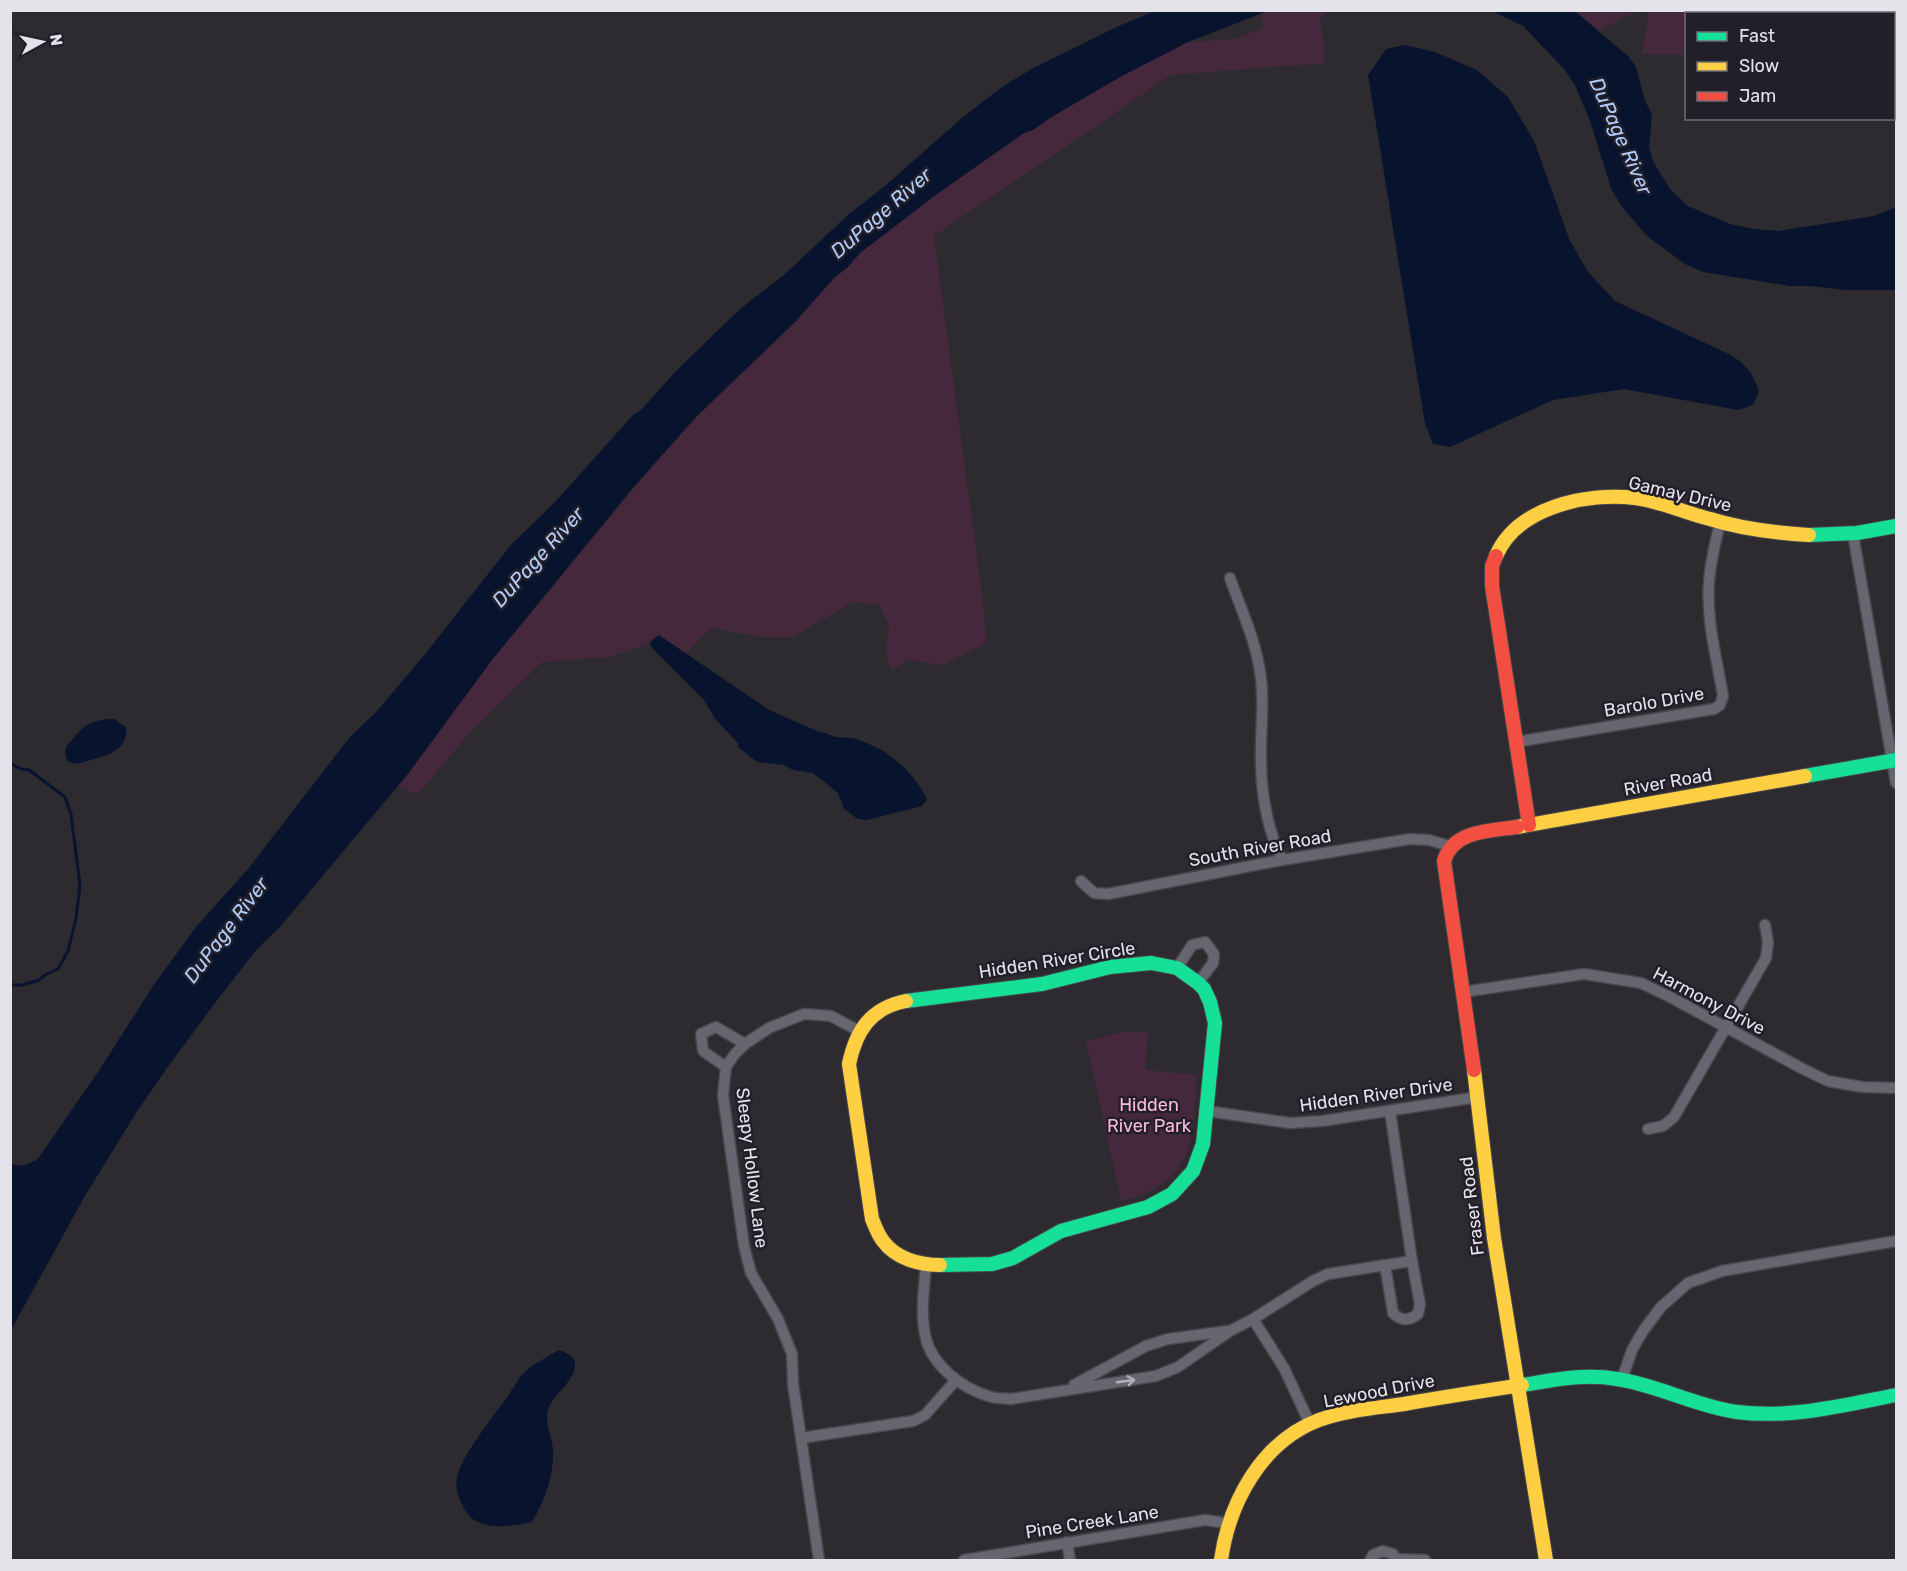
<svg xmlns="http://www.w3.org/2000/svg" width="1907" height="1571" viewBox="0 0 1907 1571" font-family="Rubik,sans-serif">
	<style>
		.green { fill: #46283c }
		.water { fill: #08142e }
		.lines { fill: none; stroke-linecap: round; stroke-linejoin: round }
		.stream { stroke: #08142e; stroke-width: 3 }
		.street-casing { stroke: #474649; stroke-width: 13 }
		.fast-casing { stroke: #474649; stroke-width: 16 }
		.slow-casing { stroke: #474649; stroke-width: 16 }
		.jam-casing { stroke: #474649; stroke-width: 16 }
		.street { stroke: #666671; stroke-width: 10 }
		.fast { stroke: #16e098; stroke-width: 14 }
		.slow { stroke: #ffcf43; stroke-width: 14 }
		.jam { stroke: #f24e42; stroke-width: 14 }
		.oneway { stroke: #b2b1ba }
		.labels { text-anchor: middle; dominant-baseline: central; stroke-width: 5; stroke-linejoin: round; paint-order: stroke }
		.street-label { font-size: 18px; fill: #e5e3ea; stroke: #231f29 }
		.park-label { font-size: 18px; fill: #fcbae2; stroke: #231f29 }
		.water-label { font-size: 20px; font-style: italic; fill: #b0ccfb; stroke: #231f29 }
	</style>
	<rect width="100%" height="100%" fill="#2d2b30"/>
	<g class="green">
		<polygon points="1268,11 1327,11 1320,20 1324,46 1324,63 1171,75 934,236 984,610 986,643 943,665 910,660 891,670 886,653 889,625 878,604 853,602 793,637 761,637 710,628 686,653 658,635 646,645 609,657 542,662 471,731 418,794 397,787 492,660 659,458 696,417 796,321 834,278 848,267 860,253 937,194 1024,133 1033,130 1050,118 1120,77 1188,42 1235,39 1263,28 1260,13"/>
		<polygon points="1575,11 1639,11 1624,17 1599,32"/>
		<polygon points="1890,11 1892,13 1686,14 1686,55 1642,54 1649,11"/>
		<path d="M1122 1032H1148L1145 1070 1197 1075C1192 1142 1198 1181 1121 1201L1086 1041Z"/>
	</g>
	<g class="water">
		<polygon points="1155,11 1268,11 1188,42 1120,77 1050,118 1033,130 1024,133 937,194 860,253 848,267 834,278 796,321 696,417 632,489 492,660 408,774 279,928 257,949 215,1003 167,1068 138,1110 86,1194 11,1330 11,1164 22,1166 37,1160 98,1072 155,983 196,927 248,869 349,738 377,711 426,653 510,546 555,502 633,415 640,411 676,371 740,309 785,274 849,214 886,185 963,117 1002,87 1035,67 1121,25"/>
		<polygon points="1492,11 1575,11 1629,57 1636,67 1645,101 1652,114 1649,148 1654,163 1670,189 1688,206 1730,224 1755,229 1778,231 1874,216 1896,207 1896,290 1845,290 1809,286 1790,286 1703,272 1685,264 1647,236 1622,207 1611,188 1590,121 1575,85 1564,69 1523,26"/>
		<path d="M1405 45 1435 52 1477 70 1508 97 1534 141 1570 241 1588 272 1615 301 1731 355C1747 366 1753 373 1759 392L1753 405 1738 410 1624 389 1553 400 1450 447 1433 444 1425 424 1368 75 1386 49Z"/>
		<path d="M659 635 769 710 819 732C826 732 830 736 836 737 844 738 852 737 859 740 890 751 912 770 927 799L922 806 867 820 858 819 844 809 838 793 813 773 793 770 784 765 757 762 738 747V743L716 720 704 700 652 648 650 642Z"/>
		<path d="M114 719 126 727C129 749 108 756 91 760 83 762 75 766 67 761L65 751 66 747C82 728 87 719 114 719Z"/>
		<path d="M559 1350C567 1353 574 1355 575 1364 576 1380 555 1393 549 1407 543 1423 553 1437 553 1452 554 1476 544 1502 532 1522 514 1526 480 1532 467 1513 461 1504 454 1489 457 1478 462 1451 505 1404 520 1377L530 1367Z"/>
	</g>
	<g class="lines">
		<polyline class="stream" points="10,763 21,769 29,770 65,797 71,814 80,885 76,918 68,951 58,969 45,975 39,980 22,985 10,985"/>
		<g class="street-casing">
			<g id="street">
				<polyline points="1853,534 1896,783"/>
				<path d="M1230 578C1242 612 1257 643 1261 679 1264 703 1261 725 1261 748 1260 786 1266 826 1282 860"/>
				<path d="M1516 742 1714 709 1720 705 1723 696C1717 659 1706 620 1709 583 1710 563 1715 543 1720 523"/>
				<polyline points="1081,881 1094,893 1108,894 1282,860 1410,839 1429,840 1450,846"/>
				<polyline points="1177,968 1192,945 1205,942 1214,954 1213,963 1198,983"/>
				<polyline points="1463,992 1584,974 1641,983 1670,997 1803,1069 1828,1081 1862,1087 1896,1088"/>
				<polyline points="726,1067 703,1051 701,1034 716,1027 745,1044"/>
				<polyline points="1207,1111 1290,1123 1322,1121 1478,1097"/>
				<polyline points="1648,1129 1663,1126 1674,1117 1766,958 1768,942 1765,925"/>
				<path d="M926 1265C924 1289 920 1314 926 1339 933 1366 962 1388 988 1396 995 1399 1004 1398 1011 1399L1156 1376 1178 1367 1230 1331 1253 1319 1313 1281 1328 1274 1412 1261 1390 1111"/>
				<path d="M1385 1265 1393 1313C1401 1321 1409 1321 1418 1314L1420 1304 1412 1261"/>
				<polyline points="1253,1319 1284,1368 1310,1424"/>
				<polyline points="1622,1379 1632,1350 1643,1331 1661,1307 1688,1283 1722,1271 1896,1241"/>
				<polyline points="1074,1385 1146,1346 1168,1339 1227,1331"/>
				<polyline points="801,1438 913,1421 925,1415 956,1380"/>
				<polyline points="1067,1542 1070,1560"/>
				<polyline points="1396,1559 1425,1560"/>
				<polyline points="819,1560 793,1384 792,1354 778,1319 751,1273 744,1246 723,1095 726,1067 734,1055 745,1044 769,1028 804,1014 831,1016 859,1031"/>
				<polyline points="964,1560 1205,1520 1227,1523"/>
				<polyline points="1370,1560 1373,1555 1383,1551 1393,1554 1396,1560"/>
			</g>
		</g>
		<g class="fast-casing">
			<g id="fast">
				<polyline points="1809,535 1857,533 1896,526"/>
				<polyline points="1805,776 1896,760"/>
				<polyline points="906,1001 1042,984 1110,967 1151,963"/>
				<polyline points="940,1265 992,1264 1013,1258 1061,1231 1148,1207 1172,1194 1193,1171 1203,1144 1215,1023 1210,1002 1204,989 1198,983 1177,968 1151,963"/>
				<path d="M1522 1385C1554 1380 1585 1373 1617 1379 1658 1385 1695 1406 1737 1412 1790 1419 1844 1405 1896 1395"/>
			</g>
		</g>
		<g class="slow-casing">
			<g id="slow">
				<path d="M1496 556C1517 507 1587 492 1635 498 1660 501 1685 513 1710 519 1742 529 1775 533 1809 535"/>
				<polyline points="1517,827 1805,776"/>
				<path d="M906 1001C870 1008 856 1031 849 1064L872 1219C875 1226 878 1235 883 1241 896 1259 920 1265 940 1265"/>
				<polyline points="1474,1070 1494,1238 1546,1560"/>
				<path d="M1221 1560C1229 1503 1261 1442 1319 1420 1346 1410 1376 1408 1404 1404 1443 1397 1483 1391 1522 1385"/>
			</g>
		</g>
		<g class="jam-casing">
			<g id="jam">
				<polyline points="1496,556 1492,566 1492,586 1529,825"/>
				<path d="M1474 1070 1444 861C1453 830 1490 831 1517 827"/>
			</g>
		</g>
		<use href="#street" class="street"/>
		<use href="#fast" class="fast"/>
		<use href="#slow" class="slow"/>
		<use href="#jam" class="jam"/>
	</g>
	<defs><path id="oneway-shaft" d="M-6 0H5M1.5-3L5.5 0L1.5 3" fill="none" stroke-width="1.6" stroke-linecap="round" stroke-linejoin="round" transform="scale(1.5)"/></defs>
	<use class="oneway" href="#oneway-shaft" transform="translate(1126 1381) rotate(-8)"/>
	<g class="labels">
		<g class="street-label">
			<text transform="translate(1680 494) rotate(13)">Gamay Drive</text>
			<text transform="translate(1654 702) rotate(-10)">Barolo Drive</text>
			<text transform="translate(1668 782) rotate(-10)">River Road</text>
			<text transform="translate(1260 848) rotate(-10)">South River Road</text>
			<text transform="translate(1057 960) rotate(-9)">Hidden River Circle</text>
			<text transform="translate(1709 1001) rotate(28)">Harmony Drive</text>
			<text transform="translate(1376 1095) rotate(-8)">Hidden River Drive</text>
			<text transform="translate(752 1168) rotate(83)">Sleepy Hollow Lane</text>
			<text transform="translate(1472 1206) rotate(-97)">Fraser Road</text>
			<text transform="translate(1379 1391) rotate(-11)">Lewood Drive</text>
			<text transform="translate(1092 1522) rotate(-9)">Pine Creek Lane</text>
		</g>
		<g class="park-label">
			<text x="1149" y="1105">Hidden<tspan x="1149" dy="21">River Park</tspan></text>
		</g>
		<g class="water-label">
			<text transform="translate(1621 136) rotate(66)">DuPage River</text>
			<text transform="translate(881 213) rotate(-41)">DuPage River</text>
			<text transform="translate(538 557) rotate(-48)">DuPage River</text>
			<text transform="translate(226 930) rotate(-53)">DuPage River</text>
		</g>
	</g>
	<rect width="1907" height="1571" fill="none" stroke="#e5e3ea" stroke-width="24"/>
	<rect x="1685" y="12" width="210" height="108" fill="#231f29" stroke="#716d76" stroke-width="1.5"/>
	<rect x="1697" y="32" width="30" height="9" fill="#16e098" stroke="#716d76" stroke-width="1.5"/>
	<text x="1739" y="42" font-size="18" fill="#e5e3ea">Fast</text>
	<rect x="1697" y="62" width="30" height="9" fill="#ffcf43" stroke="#716d76" stroke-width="1.5"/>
	<text x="1739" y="72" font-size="18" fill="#e5e3ea">Slow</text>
	<rect x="1697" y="92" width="30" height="9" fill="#f24e42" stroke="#716d76" stroke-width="1.5"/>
	<text x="1739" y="102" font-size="18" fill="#e5e3ea">Jam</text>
	<g transform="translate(42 42) rotate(82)" stroke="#231f29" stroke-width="4.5" paint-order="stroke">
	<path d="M0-4.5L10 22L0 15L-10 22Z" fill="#e5e3ea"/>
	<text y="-9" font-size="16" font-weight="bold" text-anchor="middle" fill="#e5e3ea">N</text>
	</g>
</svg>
